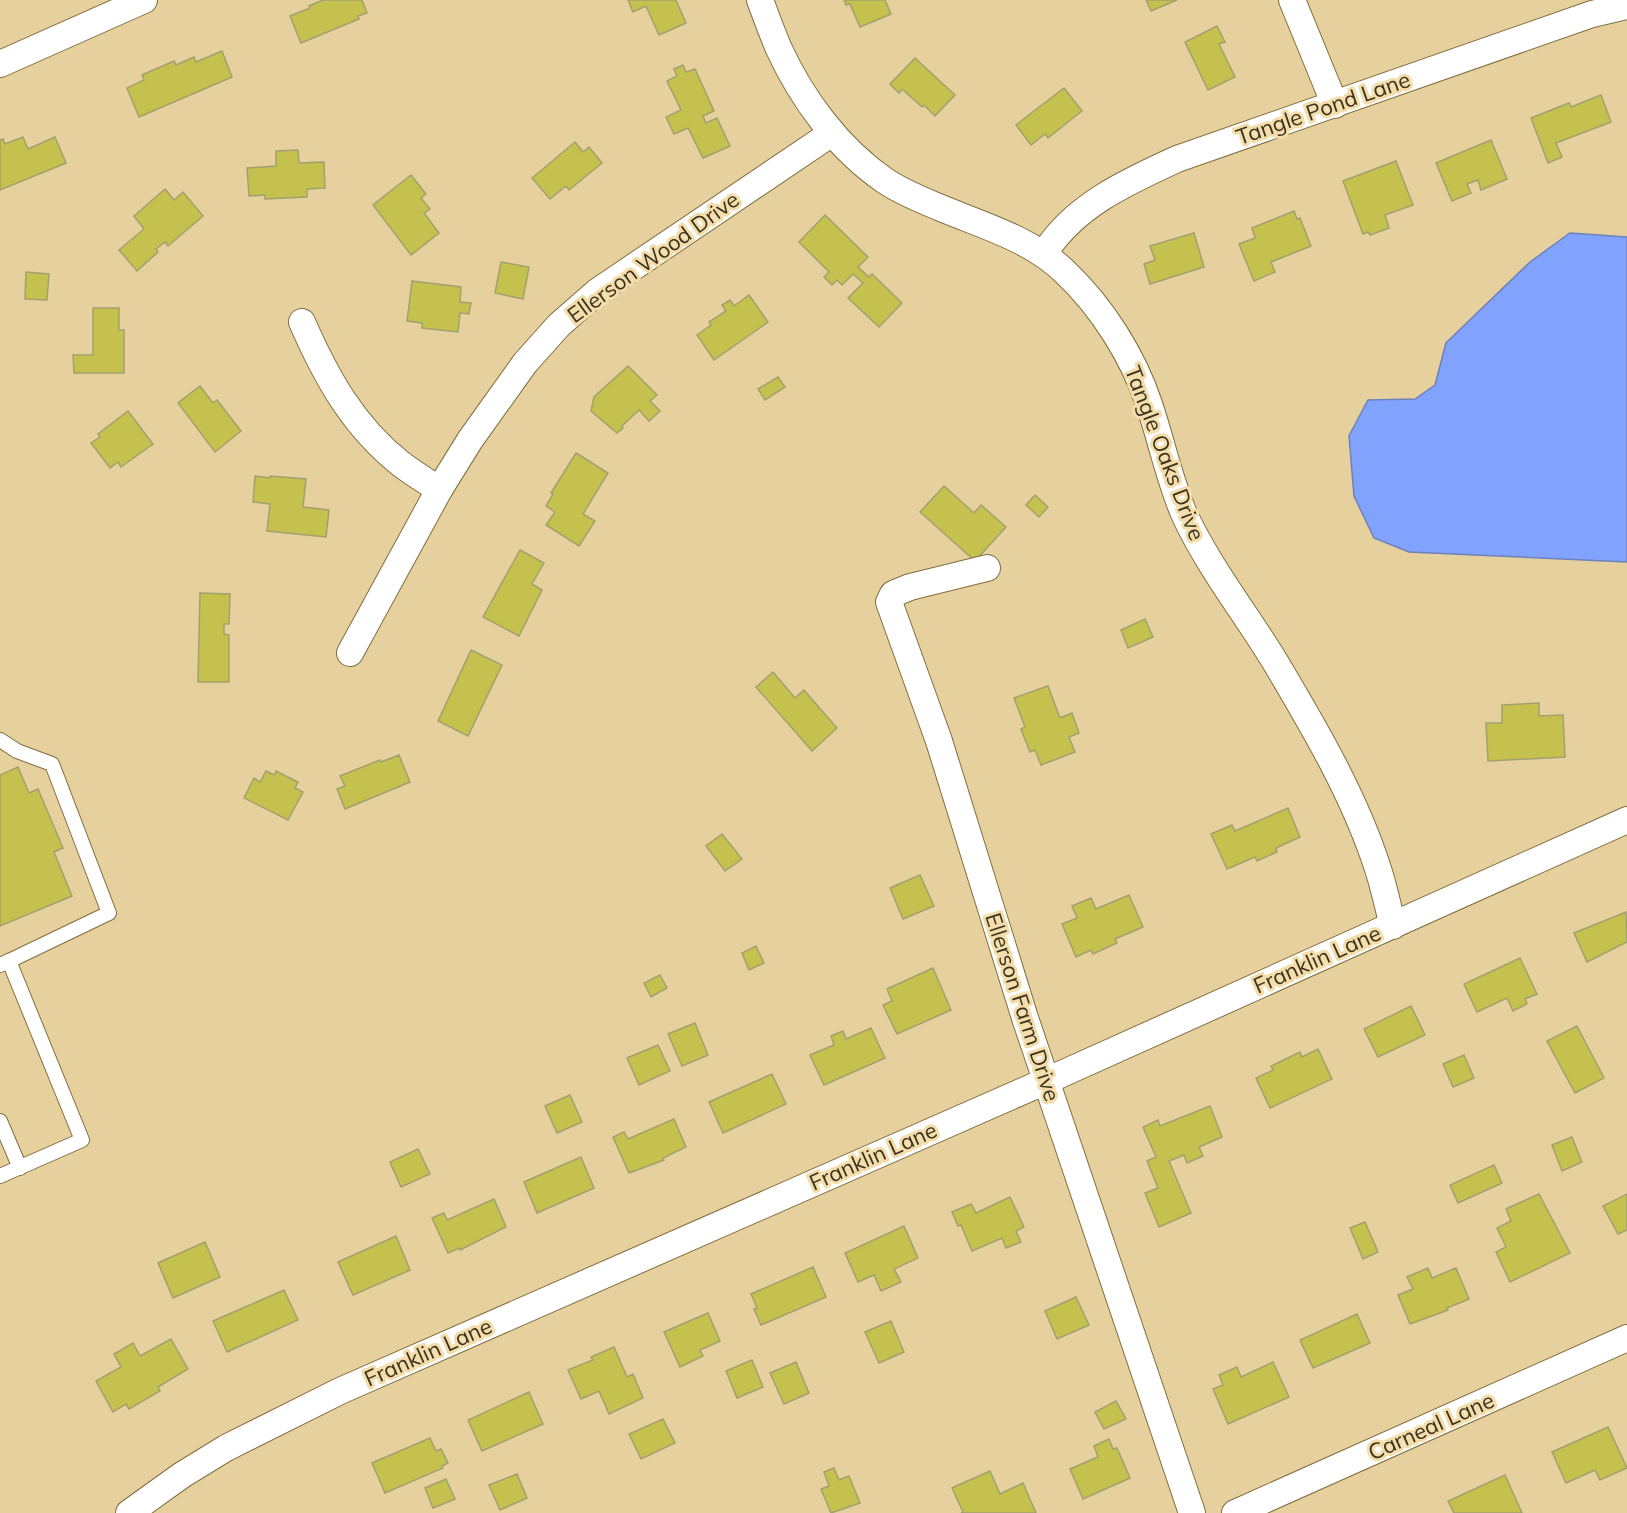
<svg xmlns="http://www.w3.org/2000/svg" width="1627" height="1513" viewBox="0 0 1627 1513" font-family="Mulish,sans-serif">
	<style>
		.water { fill: #82a3fd; stroke: #6d81ba; stroke-width: 1.5 }
		.building { fill: #c4c14e; stroke: #a2a16e; stroke-width: 1.5 }
		.lines { fill: none; stroke-linecap: round; stroke-linejoin: round }
		.lane-casing { stroke: #826e3f; stroke-width: 16 }
		.street-casing { stroke: #826e3f; stroke-width: 28 }
		.lane { stroke: #fff; stroke-width: 14 }
		.street { stroke: #fff; stroke-width: 26 }
		.labels { text-anchor: middle; dominant-baseline: central; stroke-width: 6; stroke-linejoin: round; paint-order: stroke }
		.street-label { font-size: 22px; fill: #3b321e; stroke: #f3ddab }
	</style>
	<rect width="100%" height="100%" fill="#e6d09e"/>
	<polygon class="water" points="1570,233 1627,237 1627,562 1409,552 1374,538 1354,496 1349,436 1368,400 1415,399 1435,385 1446,343 1530,262"/>
	<g class="building">
		<polygon points="323,0 362,0 367,13 358,16 359,19 301,43 290,16 310,8 309,6"/>
		<polygon points="628,0 676,0 686,23 659,35 646,6 633,12"/>
		<polygon points="844,0 885,0 891,14 860,27 850,4 846,5"/>
		<polygon points="1146,0 1177,0 1151,11"/>
		<polygon points="1217,26 1225,42 1219,44 1235,77 1208,90 1185,42"/>
		<polygon points="222,51 232,77 139,117 127,88 144,80 142,75 174,61 176,65 194,57 196,62"/>
		<polygon points="915,58 955,95 935,116 924,105 922,107 902,89 899,93 890,84"/>
		<polygon points="683,65 686,72 695,69 714,111 703,116 706,123 717,118 730,146 703,158 688,128 674,134 666,117 681,110 667,81 677,76 674,69"/>
		<polygon points="1064,88 1082,111 1048,138 1045,134 1031,145 1016,125"/>
		<polygon points="1601,95 1611,122 1556,143 1562,157 1548,163 1531,118 1569,103 1571,107"/>
		<polygon points="23,137 28,149 55,137 66,163 0,190 0,140 3,139 5,144"/>
		<polygon points="1491,140 1507,179 1481,190 1478,180 1467,184 1471,193 1452,201 1436,163"/>
		<polygon points="575,142 583,152 589,147 602,163 569,190 566,186 550,199 532,178"/>
		<polygon points="298,150 299,163 324,162 325,188 307,189 307,197 265,199 265,195 249,196 247,168 276,166 276,151"/>
		<polygon points="1396,161 1413,205 1385,215 1389,228 1370,235 1368,232 1363,234 1343,181"/>
		<polygon points="411,175 426,194 421,198 430,209 424,213 439,233 411,255 373,205"/>
		<polygon points="165,189 174,200 183,192 203,216 168,246 165,242 156,249 158,252 137,271 119,250 144,229 134,216"/>
		<polygon points="1294,211 1297,219 1300,218 1311,246 1271,262 1275,272 1254,281 1239,244 1255,238 1252,228"/>
		<polygon points="825,215 868,257 858,267 869,277 872,274 902,303 879,327 848,298 863,283 853,274 842,285 837,280 832,285 824,277 829,272 799,242"/>
		<polygon points="1194,233 1204,267 1150,284 1144,264 1155,260 1150,246"/>
		<polygon points="501,262 529,267 523,299 495,293"/>
		<polygon points="26,272 49,274 47,300 25,299"/>
		<polygon points="412,281 461,287 460,302 471,303 469,314 460,313 458,332 422,328 422,323 407,321"/>
		<polygon points="749,295 768,322 714,360 697,335 711,325 709,322 726,311 722,305 730,300 734,306"/>
		<polygon points="93,308 119,308 119,330 124,330 124,373 74,373 73,355 93,355"/>
		<polygon points="628,366 657,395 650,401 660,411 649,421 639,410 622,426 623,428 617,433 591,411 594,397"/>
		<polygon points="778,377 785,387 765,400 758,389"/>
		<polygon points="200,386 213,403 217,400 241,431 215,452 178,403"/>
		<polygon points="128,411 153,444 121,467 118,462 110,468 91,443 100,437 98,434"/>
		<polygon points="576,453 608,473 583,514 595,521 579,546 546,525 555,512 546,506 553,494 551,493"/>
		<polygon points="255,476 270,478 270,476 306,479 303,507 329,510 326,537 267,531 270,504 253,502"/>
		<polygon points="944,486 974,513 981,505 1006,527 975,561 920,512"/>
		<polygon points="1035,495 1048,507 1039,517 1026,505"/>
		<polygon points="520,550 544,563 532,584 542,590 519,636 483,617"/>
		<polygon points="200,593 230,594 229,624 224,624 224,634 229,635 229,682 198,682"/>
		<polygon points="1145,619 1153,637 1128,648 1121,630"/>
		<polygon points="471,650 502,665 468,736 438,721"/>
		<polygon points="773,672 795,698 804,690 837,728 812,751 756,687"/>
		<polygon points="1048,686 1060,718 1072,713 1079,733 1069,737 1075,752 1041,765 1035,750 1030,752 1021,729 1025,727 1014,698"/>
		<polygon points="1539,703 1539,716 1563,715 1565,757 1488,761 1486,723 1502,723 1502,705"/>
		<polygon points="399,755 410,782 345,809 337,789 345,786 340,776 380,760 381,762"/>
		<polygon points="18,767 29,793 38,789 63,848 54,852 72,896 0,926 0,775"/>
		<polygon points="266,771 274,775 276,771 298,782 295,788 303,792 288,820 244,798 254,778 260,782"/>
		<polygon points="1288,808 1300,837 1276,848 1277,852 1257,861 1255,857 1227,869 1211,834 1232,825 1235,831"/>
		<polygon points="722,834 742,859 725,871 706,846"/>
		<polygon points="920,875 934,906 903,919 890,888"/>
		<polygon points="1129,895 1143,927 1115,939 1117,943 1093,954 1091,950 1076,957 1062,924 1077,918 1072,906 1091,898 1096,909"/>
		<polygon points="1626,912 1627,942 1587,962 1574,933"/>
		<polygon points="756,946 764,963 749,970 742,953"/>
		<polygon points="1520,958 1537,994 1525,999 1527,1004 1513,1011 1507,998 1477,1012 1464,984"/>
		<polygon points="933,968 951,1010 897,1034 883,1005 892,1001 887,989"/>
		<polygon points="660,975 667,988 651,997 644,983"/>
		<polygon points="1411,1006 1425,1035 1378,1057 1364,1029"/>
		<polygon points="695,1023 708,1055 682,1066 668,1034"/>
		<polygon points="1577,1026 1604,1078 1575,1093 1547,1041"/>
		<polygon points="871,1028 885,1058 824,1085 810,1055 834,1045 831,1036 843,1031 846,1039"/>
		<polygon points="658,1045 670,1071 639,1085 627,1058"/>
		<polygon points="1318,1049 1332,1079 1270,1108 1256,1078 1273,1070 1271,1066 1300,1052 1302,1057"/>
		<polygon points="1464,1055 1474,1078 1453,1087 1443,1064"/>
		<polygon points="772,1074 786,1104 723,1133 709,1102"/>
		<polygon points="570,1095 582,1122 557,1133 545,1106"/>
		<polygon points="1210,1106 1222,1137 1199,1147 1203,1156 1187,1163 1184,1155 1169,1161 1191,1213 1159,1227 1145,1193 1158,1188 1147,1161 1156,1157 1143,1127 1158,1120 1160,1126"/>
		<polygon points="674,1119 686,1147 663,1158 664,1160 629,1173 613,1137 624,1132 628,1139"/>
		<polygon points="1572,1137 1582,1162 1562,1171 1552,1145"/>
		<polygon points="418,1149 430,1174 401,1187 390,1162"/>
		<polygon points="581,1157 594,1188 537,1213 524,1182"/>
		<polygon points="1494,1165 1502,1183 1458,1203 1450,1185"/>
		<polygon points="1539,1194 1570,1253 1510,1282 1496,1252 1506,1247 1497,1228 1511,1221 1506,1209"/>
		<polygon points="1627,1194 1627,1230 1618,1234 1603,1206"/>
		<polygon points="1010,1197 1024,1227 1016,1231 1021,1242 1006,1248 1002,1238 972,1251 961,1225 958,1226 952,1212 971,1204 976,1213"/>
		<polygon points="494,1199 506,1227 460,1250 460,1248 448,1253 432,1218 444,1213 447,1220"/>
		<polygon points="1365,1222 1378,1252 1363,1259 1350,1228"/>
		<polygon points="904,1226 918,1258 894,1269 901,1282 881,1291 874,1275 858,1282 845,1253"/>
		<polygon points="396,1236 410,1270 353,1295 338,1262"/>
		<polygon points="205,1242 220,1277 173,1298 158,1263"/>
		<polygon points="813,1267 826,1297 761,1325 754,1309 757,1308 751,1294"/>
		<polygon points="1428,1268 1432,1278 1456,1268 1469,1299 1447,1308 1448,1310 1410,1324 1398,1295 1413,1289 1407,1277"/>
		<polygon points="284,1290 298,1320 227,1352 213,1321"/>
		<polygon points="1076,1297 1089,1325 1057,1339 1045,1311"/>
		<polygon points="708,1313 720,1341 700,1350 703,1356 680,1367 664,1332"/>
		<polygon points="1357,1314 1370,1343 1313,1368 1300,1340"/>
		<polygon points="891,1321 904,1352 879,1363 865,1332"/>
		<polygon points="171,1339 188,1369 158,1387 160,1391 129,1409 126,1404 113,1412 96,1381 121,1367 114,1354 133,1343 140,1356"/>
		<polygon points="614,1347 627,1377 633,1374 643,1398 609,1414 599,1391 581,1399 568,1370 593,1360 591,1357"/>
		<polygon points="752,1360 763,1387 737,1398 726,1371"/>
		<polygon points="796,1362 809,1393 784,1404 770,1373"/>
		<polygon points="1273,1362 1289,1397 1228,1424 1213,1389 1223,1385 1219,1375 1237,1367 1241,1377"/>
		<polygon points="529,1392 543,1424 482,1451 468,1420"/>
		<polygon points="1116,1401 1126,1419 1104,1429 1095,1412"/>
		<polygon points="663,1419 675,1443 641,1459 629,1434"/>
		<polygon points="1608,1427 1627,1468 1600,1480 1595,1470 1566,1483 1552,1452"/>
		<polygon points="430,1438 436,1451 441,1449 448,1463 442,1466 443,1468 385,1493 372,1463"/>
		<polygon points="1109,1439 1113,1449 1117,1448 1130,1478 1083,1499 1070,1469 1098,1457 1094,1446"/>
		<polygon points="834,1468 839,1480 849,1476 860,1503 831,1513 821,1489 829,1486 824,1472"/>
		<polygon points="990,1471 1000,1494 1023,1483 1036,1513 961,1513 963,1512 952,1488"/>
		<polygon points="517,1474 527,1498 500,1510 489,1485"/>
		<polygon points="1505,1475 1522,1513 1454,1513 1448,1501"/>
		<polygon points="446,1479 455,1499 433,1508 425,1488"/>
	</g>
	<g class="lines">
		<g class="lane-casing">
			<g id="lane">
				<polyline points="0,740 17,751 52,764 109,913 9,961"/>
				<polyline points="0,965 9,961 82,1140 0,1176"/>
				<polyline points="0,1121 20,1168"/>
			</g>
		</g>
		<g class="street-casing">
			<g id="street">
				<path d="M760 0C766 16 772 33 779 49 802 99 838 148 884 180 901 192 922 200 941 208 984 226 1031 239 1065 272 1102 307 1133 356 1149 404 1161 439 1170 483 1185 516 1210 569 1247 615 1277 665 1315 729 1355 797 1378 869 1384 887 1388 907 1393 926"/>
				<polyline points="1292,0 1335,105"/>
				<polyline points="0,64 144,0"/>
				<path d="M1044 254C1073 206 1127 182 1177 159L1592 14 1627 6"/>
				<path d="M302 322C326 377 353 426 401 464 413 473 426 481 439 490"/>
				<polyline points="987,568 910,587 893,594 889,602 939,741 1025,1018 1192,1513"/>
				<polyline points="350,653 439,490 470,440 525,363 559,325 598,291 832,133"/>
				<polyline points="129,1513 182,1475 226,1448 340,1391 1046,1081 1627,820"/>
				<polyline points="1235,1513 1627,1338"/>
			</g>
		</g>
		<use href="#lane" class="lane"/>
		<use href="#street" class="street"/>
	</g>
	<g class="labels">
		<g class="street-label">
			<text transform="translate(1323 108) rotate(-19)">Tangle Pond Lane</text>
			<text transform="translate(653 257) rotate(-36)">Ellerson Wood Drive</text>
			<text transform="translate(1165 453) rotate(69)">Tangle Oaks Drive</text>
			<text transform="translate(1317 959) rotate(-24)">Franklin Lane</text>
			<text transform="translate(1023 1007) rotate(72)">Ellerson Farm Drive</text>
			<text transform="translate(873 1156) rotate(-24)">Franklin Lane</text>
			<text transform="translate(428 1352) rotate(-24)">Franklin Lane</text>
			<text transform="translate(1431 1426) rotate(-24)">Carneal Lane</text>
		</g>
	</g>
</svg>
